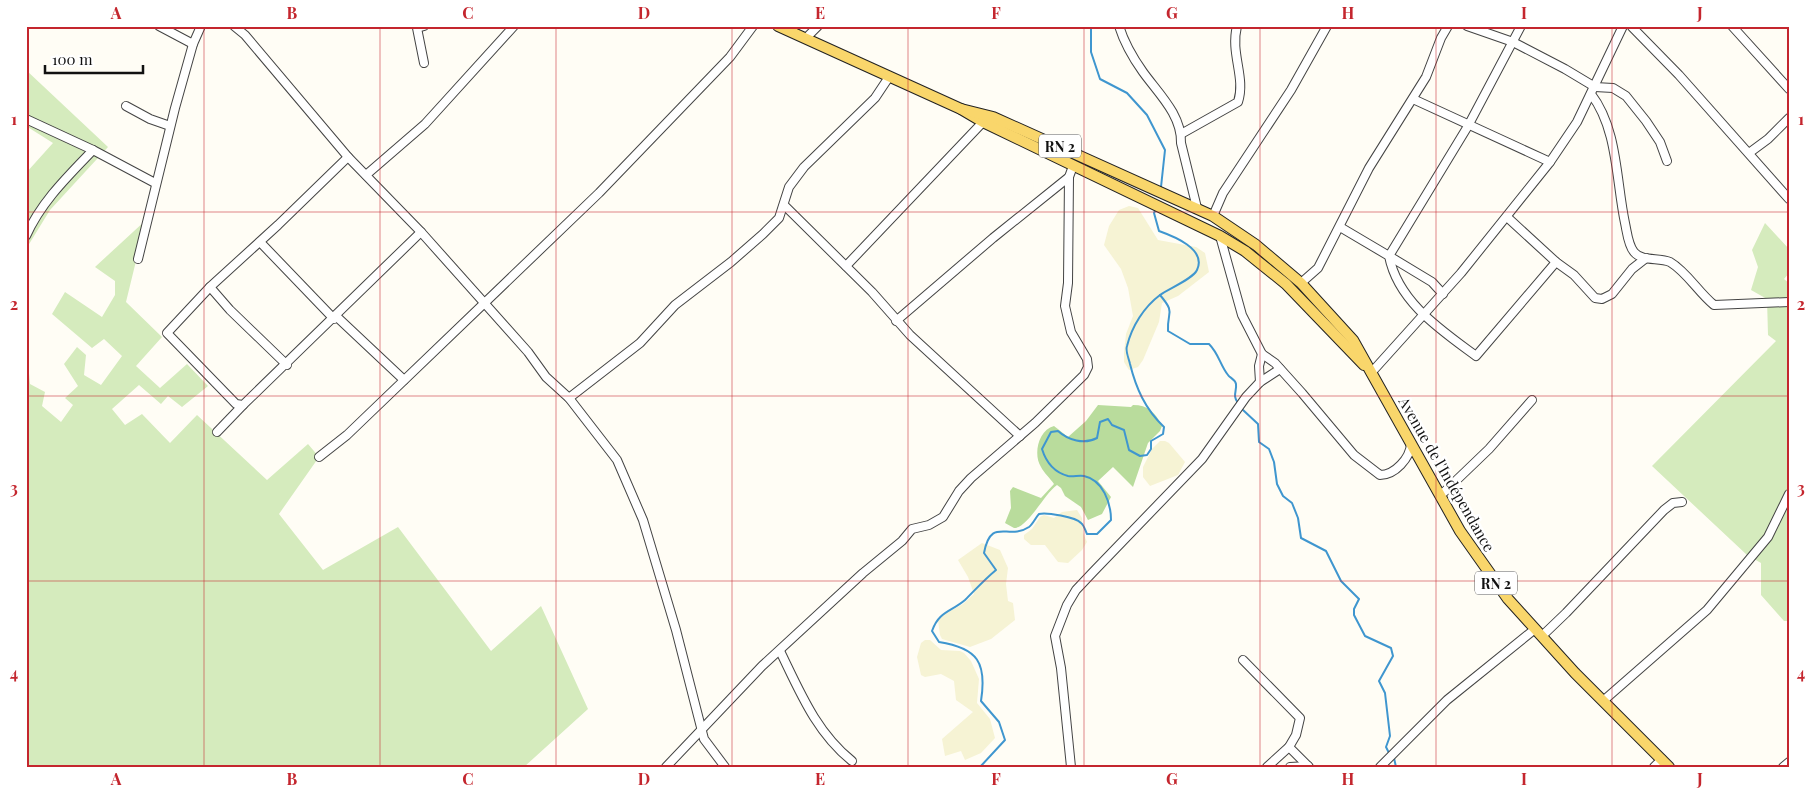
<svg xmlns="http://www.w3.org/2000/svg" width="1815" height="793" viewBox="0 0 1815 793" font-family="'Playfair Display',serif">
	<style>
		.farmland { fill: #f6f3d4 }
		.green { fill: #d5ebbd }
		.forest { fill: #b9dc9c }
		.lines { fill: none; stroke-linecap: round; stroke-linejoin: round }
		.stream { stroke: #3f96cf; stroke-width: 2 }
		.minor-casing { stroke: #444; stroke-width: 10 }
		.major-casing { stroke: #222; stroke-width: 12 }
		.minor { stroke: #fff; stroke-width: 8 }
		.major { stroke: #f9d66b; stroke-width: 10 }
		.grid { fill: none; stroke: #c4262e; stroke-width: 1; stroke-opacity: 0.55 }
		.labels { text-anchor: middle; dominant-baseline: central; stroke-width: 5; stroke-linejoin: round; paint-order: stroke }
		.shield { fill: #fff; stroke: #585858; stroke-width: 1 }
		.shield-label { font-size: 14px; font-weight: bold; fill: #111 }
		.street-label { font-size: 15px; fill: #111; stroke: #fff }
		.neatline { fill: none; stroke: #c4262e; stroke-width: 2 }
		.grid-label { font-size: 16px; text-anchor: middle; font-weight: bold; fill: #c4262e }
	</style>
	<rect width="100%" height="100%" fill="#fffdf5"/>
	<g class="farmland">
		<polygon points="1129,206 1138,208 1158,240 1196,247 1205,253 1209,272 1178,296 1162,303 1159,322 1143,360 1138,367 1129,370 1124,362 1124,353 1126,334 1133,316 1128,288 1121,269 1104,245 1109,226 1119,210"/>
		<polygon points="1160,441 1165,441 1169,443 1185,462 1178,475 1150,486 1143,477 1143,467 1152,449"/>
		<polygon points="1077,510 1082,518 1083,533 1087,542 1082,550 1068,563 1058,562 1045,545 1031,545 1024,539 1024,535 1032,529 1040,517 1044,515 1054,518 1062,512"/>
		<polygon points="982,543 1000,550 1008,568 1006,584 1008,601 1013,603 1015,620 991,639 970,647 942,639 940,635 938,620 941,616 963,604 974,594 968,577 958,560"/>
		<polygon points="925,640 930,640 941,650 960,651 964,653 971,661 979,679 977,703 990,719 995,738 981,753 965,760 961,751 945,756 942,739 973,712 956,700 954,681 941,674 925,677 921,675 917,657 921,643"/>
	</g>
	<g class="green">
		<polygon points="26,70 108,147 50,210 26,249 26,173 53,143 26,126"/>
		<polygon points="146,220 126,302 162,337 136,366 160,388 187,364 208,386 182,407 168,396 161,404 139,385 112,409 125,425 142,414 170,443 197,415 267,480 308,444 319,457 279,514 323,570 398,527 491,651 541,606 588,709 524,767 26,767 26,341 30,384 45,392 42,406 61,422 73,405 65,398 78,386 64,364 77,347 86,355 84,375 101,385 122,356 104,339 92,348 52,314 65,292 102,317 115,295 115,281 95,267"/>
		<polygon points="1765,223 1789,249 1789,273 1784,279 1789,283 1789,621 1784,621 1761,595 1761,563 1747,555 1652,466 1776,341 1768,335 1767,299 1751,290 1758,267 1752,250"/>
	</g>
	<path class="forest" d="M1098 405 1131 407 1133 405C1148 405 1155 412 1162 426L1160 431 1148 443 1133 487 1113 467 1098 481 1111 497 1102 514 1088 520 1081 507 1065 496 1061 488 1057 485C1044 494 1028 528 1014 528L1005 523 1011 508 1010 491 1013 487 1041 498 1054 484C1050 478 1044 473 1041 467 1033 455 1038 430 1054 426L1068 437 1086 421Z"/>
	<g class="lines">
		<g class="stream">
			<polyline points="1091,26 1091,52 1100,79 1127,93 1147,115 1165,150 1161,187"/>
			<path d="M1160 295C1176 314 1167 310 1168 331L1190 344H1209C1219 354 1220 365 1228 375 1230 378 1235 379 1236 384 1237 392 1232 395 1238 403"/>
			<polyline points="1243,410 1258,424 1259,442 1269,449 1274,462 1277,484 1283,496 1292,503 1298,518 1301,538 1326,551 1341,581 1359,599 1354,609 1354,615 1365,636 1391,648 1393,656 1379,681 1385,693 1390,736 1386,747 1389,753"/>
			<polyline points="1394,758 1396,767"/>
			<path d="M980 767 1005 740 999 722 981 701C987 663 978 648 939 642L932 631C939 611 951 612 965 600 975 590 985 579 996 570L984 553C991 516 1008 541 1029 527 1033 524 1036 517 1039 514 1046 512 1076 517 1081 523 1084 525 1085 530 1087 534H1097L1111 520C1111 503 1103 480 1084 476 1079 475 1073 477 1068 476 1053 472 1046 462 1042 449L1051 432 1058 431C1068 440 1084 445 1097 438L1100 422 1108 419 1112 425 1124 430 1129 450 1140 456 1147 455 1151 449V441L1163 434 1164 427C1145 409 1136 388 1130 364 1129 359 1125 351 1127 346 1132 326 1144 307 1160 295 1168 289 1193 279 1197 270 1207 249 1173 236 1159 231L1154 213 1156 209"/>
		</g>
		<g class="minor-casing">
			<g id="minor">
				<polyline points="159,26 193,44"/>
				<polyline points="234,26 245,35 348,157 421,232 528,352 546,377 569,398 617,460 643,520 676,630 704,739 725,767"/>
				<path d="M1119 26C1124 42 1133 58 1143 72 1158 93 1182 115 1181 143L1197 208"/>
				<polyline points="1467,26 1513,42 1565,69 1595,87 1613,88 1626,96 1646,121 1660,142 1667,161"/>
				<polyline points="1732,26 1789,89"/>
				<polyline points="1632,27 1679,75 1789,199"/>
				<polyline points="806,38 818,26"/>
				<polyline points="424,63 417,28 424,26"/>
				<path d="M1591 94C1618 129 1616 181 1625 223 1627 232 1628 245 1634 252 1642 262 1659 257 1670 262 1687 272 1698 292 1714 305L1789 302"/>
				<polyline points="1413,99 1550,162"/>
				<polyline points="126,106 150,119 170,126"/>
				<polyline points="26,119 93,150 155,183"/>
				<path d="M1181 134 1238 102C1246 77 1230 54 1237 26"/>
				<polyline points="1749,153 1768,139 1789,118"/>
				<polyline points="366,175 425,124 514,26"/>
				<polyline points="784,205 872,292 910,335 1020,436"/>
				<polyline points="1213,216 1223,193 1291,90 1327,26"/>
				<polyline points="1507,217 1556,262 1574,275 1595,298 1602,299 1612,294 1632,269 1646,258"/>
				<path d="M1340 227 1389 256C1398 302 1441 330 1476 356L1556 262"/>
				<path d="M26 236C41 202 68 176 93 150"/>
				<path d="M1220 236 1242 315 1262 354 1275 363 1302 393 1354 455 1380 475C1395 475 1410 458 1411 444"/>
				<polyline points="260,242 334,319"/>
				<polyline points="138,259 175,108 193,44 201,26"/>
				<polyline points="846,266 983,122"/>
				<polyline points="1301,283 1318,268 1369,168 1426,77 1441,38 1448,26"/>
				<polyline points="210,287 167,333 236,404 243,405 421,232"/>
				<polyline points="1443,294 1432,282 1389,256 1468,126 1521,26"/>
				<polyline points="337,317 404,380"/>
				<polyline points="896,321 993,238 1069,177 1073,166"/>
				<polyline points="287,365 230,310 210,287 278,225 348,157"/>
				<polyline points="1371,373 1461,273 1550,162 1577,122 1623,26"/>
				<polyline points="1260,382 1259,366 1262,354"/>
				<polyline points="569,398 640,343 675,305 731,262 763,234 779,218 789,187 804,167 875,98 889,77"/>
				<polyline points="217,432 243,405"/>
				<polyline points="319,457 347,435 599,193 730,57 753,26"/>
				<polyline points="1440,496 1489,449 1532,400"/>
				<polyline points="1542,636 1566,613 1664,510 1673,503 1682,502"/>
				<path d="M780 651C800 692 816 732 852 761"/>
				<polyline points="1243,660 1300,718 1296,735 1289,747 1309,767"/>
				<polyline points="1603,701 1707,610 1768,537 1789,494"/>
				<polyline points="666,767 762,666 863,573 902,541 912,529 929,525 943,517 959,491 971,478 1035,423 1084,375 1088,367 1087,359 1071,332 1065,306 1068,283 1069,177"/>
				<polyline points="1071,767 1061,668 1055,636 1067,605 1076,590 1093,572 1202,459 1246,397 1260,382 1280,369"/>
				<polyline points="1267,767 1289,747"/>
				<polyline points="1290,767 1308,766"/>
				<polyline points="1380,767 1447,700 1535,629"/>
				<polyline points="1654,767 1662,759"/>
				<polyline points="1783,767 1789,762"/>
			</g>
		</g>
		<g class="major-casing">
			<g id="major">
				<polyline points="778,26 961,109 983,122 1220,236 1245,251 1286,284 1364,365"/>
				<polyline points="961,109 993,117 1213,216 1256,245 1301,283 1353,340 1460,531 1508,599 1575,673 1669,767"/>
			</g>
		</g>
		<use href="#minor" class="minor"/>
		<use href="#major" class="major"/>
	</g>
	<path class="grid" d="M204 26V767M380 26V767M556 26V767M732 26V767M908 26V767M1084 26V767M1260 26V767M1436 26V767M1612 26V767M26 212H1789M26 396H1789M26 581H1789"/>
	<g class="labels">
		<g class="shield">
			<rect x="1039" y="134.5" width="42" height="23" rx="4"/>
			<rect x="1475" y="571.5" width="42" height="23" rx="4"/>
		</g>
		<g class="shield-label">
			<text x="1060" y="146">RN 2</text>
			<text x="1496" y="583">RN 2</text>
		</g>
		<g class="street-label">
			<text transform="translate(1447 474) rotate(60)">Avenue de l'Indépendance</text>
		</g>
	</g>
	<rect width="1815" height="793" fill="none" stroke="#ffffff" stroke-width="55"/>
	<path d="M45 65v8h98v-8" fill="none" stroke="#111111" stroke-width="2.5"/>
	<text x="52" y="65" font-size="15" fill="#111111" stroke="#ffffff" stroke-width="4" paint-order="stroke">100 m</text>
	<rect x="28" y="28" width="1760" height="738" class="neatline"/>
	<g class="grid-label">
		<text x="116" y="19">A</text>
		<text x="292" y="19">B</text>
		<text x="468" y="19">C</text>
		<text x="644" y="19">D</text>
		<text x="820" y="19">E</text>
		<text x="996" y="19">F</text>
		<text x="1172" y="19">G</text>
		<text x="1348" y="19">H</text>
		<text x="1524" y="19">I</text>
		<text x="1700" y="19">J</text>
		<text x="14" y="125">1</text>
		<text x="1801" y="125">1</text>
		<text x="14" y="310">2</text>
		<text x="1801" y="310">2</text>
		<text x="14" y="494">3</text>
		<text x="1801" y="494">3</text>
		<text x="14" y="679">4</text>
		<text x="1801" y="679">4</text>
		<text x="116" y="785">A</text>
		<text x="292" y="785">B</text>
		<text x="468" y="785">C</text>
		<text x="644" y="785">D</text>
		<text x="820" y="785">E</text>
		<text x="996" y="785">F</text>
		<text x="1172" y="785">G</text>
		<text x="1348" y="785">H</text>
		<text x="1524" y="785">I</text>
		<text x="1700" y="785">J</text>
	</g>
</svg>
